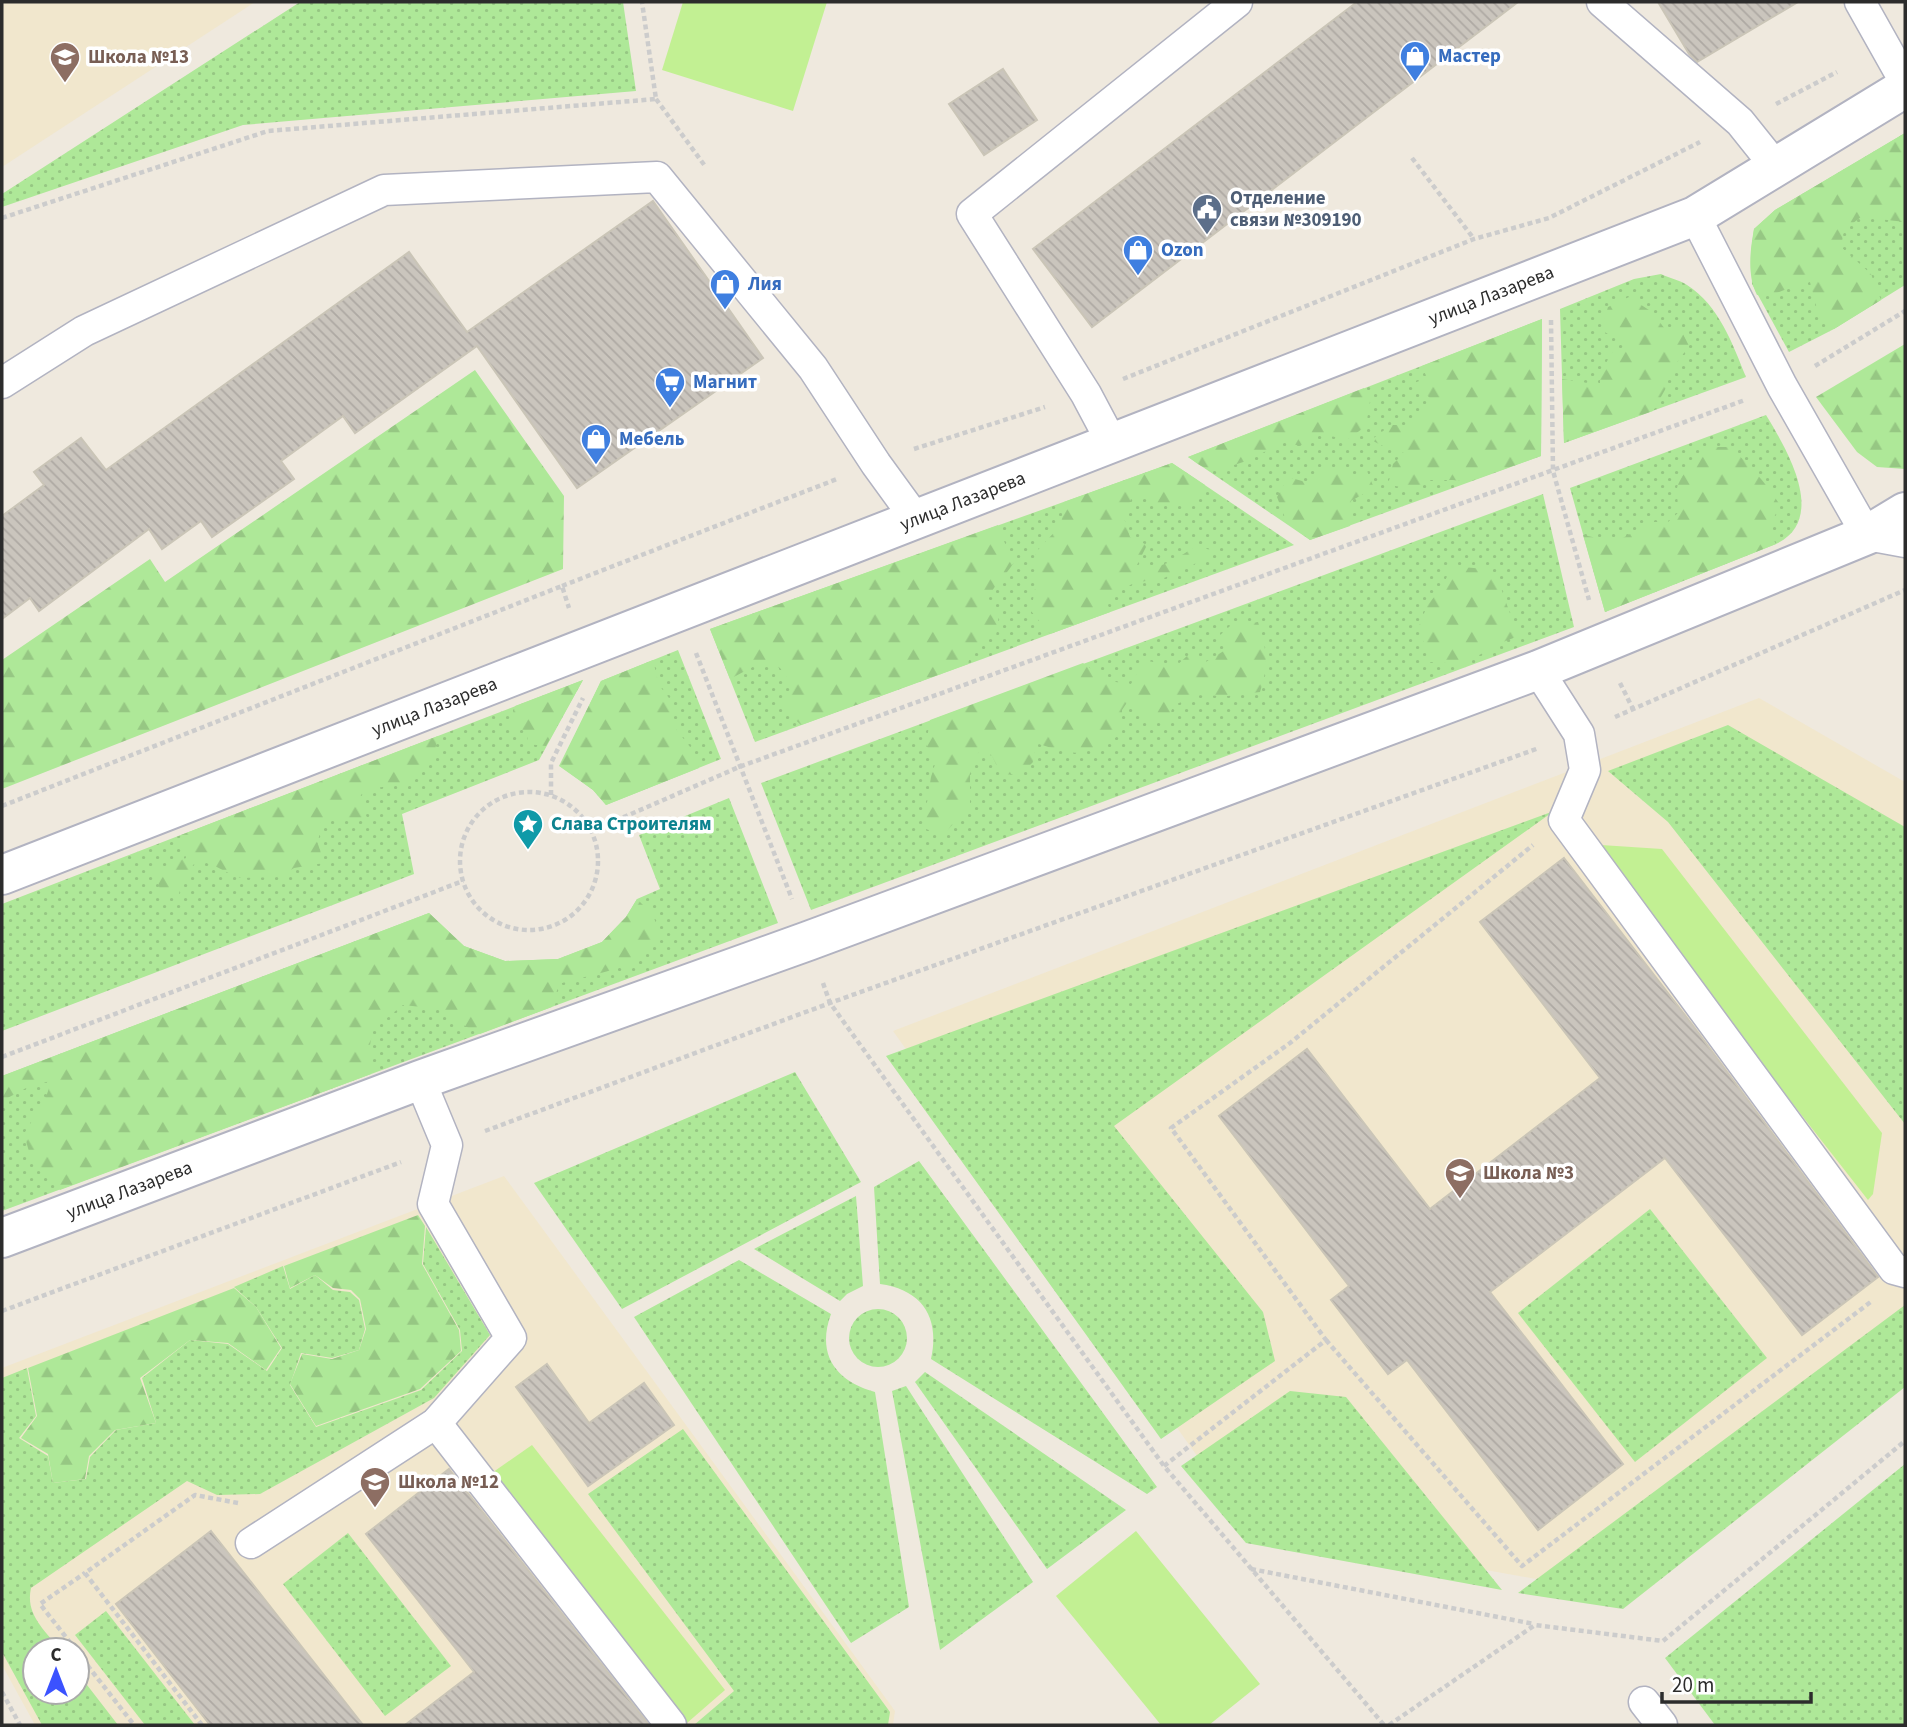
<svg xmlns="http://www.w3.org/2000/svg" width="1907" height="1727" viewBox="0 0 1907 1727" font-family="'Source Sans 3',sans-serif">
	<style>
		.education { fill: #f1e7cd; fill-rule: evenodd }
		.green { fill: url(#green-dots) }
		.forest { fill: url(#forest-firs) }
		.pitch { fill: #c2f093 }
		.building { fill: url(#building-back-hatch); stroke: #cac5b7; stroke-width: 2 }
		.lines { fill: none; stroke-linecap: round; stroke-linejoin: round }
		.service-casing { stroke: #b2b3c1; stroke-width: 33 }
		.secondary-casing { stroke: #b2b3c1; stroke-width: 42 }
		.path { stroke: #ccc; stroke-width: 4.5; stroke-dasharray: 5 3.5; stroke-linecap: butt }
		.service { stroke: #fff; stroke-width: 30 }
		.secondary { stroke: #fff; stroke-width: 38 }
		.labels { text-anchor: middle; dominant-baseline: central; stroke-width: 7; stroke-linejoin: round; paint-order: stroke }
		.shop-label { font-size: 19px; font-weight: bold; fill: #366cbe; stroke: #fff; text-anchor: start }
		.education-label { font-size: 19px; font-weight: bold; fill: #785e54; stroke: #fff; text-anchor: start }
		.service-label { font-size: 19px; font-weight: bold; fill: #4e5e75; stroke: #fff; text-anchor: start }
		.street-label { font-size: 19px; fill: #2c2c2c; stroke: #fff }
		.culture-label { font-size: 19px; font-weight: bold; fill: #0d838f; stroke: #fff; text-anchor: start }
	</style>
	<defs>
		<pattern id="green-dots" width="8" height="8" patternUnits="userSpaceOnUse" patternTransform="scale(1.75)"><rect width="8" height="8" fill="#aee898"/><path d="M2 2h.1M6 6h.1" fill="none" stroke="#96c783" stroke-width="1.8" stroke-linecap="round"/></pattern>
		<pattern id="forest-firs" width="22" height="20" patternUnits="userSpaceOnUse" patternTransform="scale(1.75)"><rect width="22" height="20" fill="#aee898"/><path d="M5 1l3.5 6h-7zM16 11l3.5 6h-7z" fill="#96c783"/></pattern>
		<pattern id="building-back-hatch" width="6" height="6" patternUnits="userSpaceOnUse" patternTransform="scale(1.75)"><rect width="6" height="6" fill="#cac5bd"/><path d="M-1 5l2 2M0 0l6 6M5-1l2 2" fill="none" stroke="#aea9a3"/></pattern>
	</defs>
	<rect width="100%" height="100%" fill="#efe9de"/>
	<g class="education">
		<polygon points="2,2 255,2 2,167"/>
		<polygon points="1759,698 1905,782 1905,1369 1619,1594 1248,1527 893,1031"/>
		<path d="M504 1176 895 1711 893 1725H35L2 1665V1368ZM35 1650H77V1692H35Z"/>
	</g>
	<g class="green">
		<polygon points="300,2 623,2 636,91 243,125 2,207 2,194"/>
		<polygon points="1905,133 1905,285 1834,329 1789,352 1752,284 1751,251 1754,229 1775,210"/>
		<path d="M1661 274C1669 278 1680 280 1687 285 1719 305 1733 345 1746 377L1564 443 1560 309 1634 279Z"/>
		<polygon points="1542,319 1541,456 1310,540 1188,457"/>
		<path d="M1766 415C1786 448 1829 519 1776 544L1605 612 1570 488Z"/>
		<polygon points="1172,463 1294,545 755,742 710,629"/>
		<polygon points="1543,494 1574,627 811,910 761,783"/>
		<polygon points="678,650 721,759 606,805 593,790 560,766 601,681"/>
		<polygon points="583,680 539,760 402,814 414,874 2,1031 2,904"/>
		<polygon points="1728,725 1905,827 1905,1124 1668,822 1608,771"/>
		<polygon points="729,798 778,923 2,1211 2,1076 429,913 464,946 505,961 558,959 602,942 626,917 637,899 660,889 639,835"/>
		<polygon points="1554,811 1114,1126 1263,1312 1275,1361 1161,1439 886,1056"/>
		<polygon points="795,1072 861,1182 622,1309 534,1183"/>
		<path d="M919 1161 1157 1487 1147 1494 931 1359C940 1318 923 1290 880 1284L874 1187Z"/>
		<polygon points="856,1196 863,1286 847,1294 840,1301 754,1249"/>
		<polygon points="1650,1209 1767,1358 1635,1462 1518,1313"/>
		<path d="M426 1227 490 1335 434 1398 260 1494 217 1495 187 1481 31 1588C25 1615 45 1630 60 1650H35V1692H77V1672L118 1725H42L2 1652V1378L27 1368 36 1416 19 1438 48 1456 53 1483 86 1479 90 1457 116 1430 156 1423 142 1378 190 1340 228 1344 267 1371 282 1348 256 1307 234 1287 283 1266 290 1289 315 1275 333 1290 350 1292 359 1300 365 1329 359 1350 332 1358 301 1353 290 1385 316 1427 421 1390 462 1351 460 1330 423 1264Z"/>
		<path d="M739 1260 831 1314C816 1355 836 1381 875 1392L909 1607 851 1643 634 1317Z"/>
		<polygon points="1905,1305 1905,1387 1623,1609 1518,1593"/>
		<circle cx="878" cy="1338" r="29"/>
		<polygon points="925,1372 1126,1510 1047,1569 915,1382"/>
		<polygon points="906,1386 1033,1582 940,1650 892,1391"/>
		<polygon points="1290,1391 1346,1397 1502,1590 1246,1543 1181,1466"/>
		<polygon points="683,1429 890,1712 888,1725 694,1725 734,1691 588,1494"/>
		<polygon points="1905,1464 1905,1725 1715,1725 1665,1658"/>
		<polygon points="348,1533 451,1666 385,1716 283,1584"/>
		<polygon points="106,1611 195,1725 145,1725 75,1635"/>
	</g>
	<g class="forest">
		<path d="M1905 133V222L1861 217 1844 230 1841 247 1871 274 1881 300 1834 329 1819 317 1810 282C1789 285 1778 297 1757 295 1747 275 1750 251 1754 229L1775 210Z"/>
		<polygon points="1629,297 1652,312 1665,329 1679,326 1689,346 1665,379 1666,388 1653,411 1564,443 1562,379 1600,385 1600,373 1613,351 1629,346 1601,330 1608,307"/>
		<polygon points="1542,319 1541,456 1468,482 1453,480 1430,480 1416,489 1388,485 1393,464 1404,453 1387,448 1371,440 1391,425 1414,425 1432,400 1414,383 1427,378 1422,366"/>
		<polygon points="1905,344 1905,469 1877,467 1857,452 1816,397"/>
		<polygon points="475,370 564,496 563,569 2,789 2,660 150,559 165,582"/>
		<path d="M1364 388 1370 401 1366 426 1347 440 1319 433 1300 446 1281 441C1261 456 1233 470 1207 468 1200 467 1193 460 1188 457Z"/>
		<path d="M1706 447H1730C1750 465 1766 483 1780 505L1768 530 1776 544 1605 612 1583 535C1617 542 1619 544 1646 522H1668L1679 512C1678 505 1677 497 1677 489 1678 479 1697 454 1706 447Z"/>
		<path d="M1172 463 1205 485 1188 503 1161 506 1144 496 1131 499 1124 518 1130 537 1147 545 1137 565C1159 572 1176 559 1194 547L1213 550 1193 565 1164 578 1134 583 1106 598 1110 612 1050 634 1031 611 1038 572 1035 553 1061 525 1064 502Z"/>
		<polygon points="1365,466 1374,488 1351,501 1353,514 1350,526 1310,540 1287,523 1277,497 1288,477 1309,483 1319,470 1345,471 1354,481"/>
		<path d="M998 525 1006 546 1016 559C1008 574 995 583 988 598L999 614 996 636 973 645 968 664 801 725 783 708 792 685 780 668 760 663 730 679 710 629Z"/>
		<polygon points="1451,566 1485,569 1501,588 1513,622 1521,635 1498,644 1464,664 1429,662 1419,626 1427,606 1444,584"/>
		<path d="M1258 622C1267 651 1269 663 1260 692L1228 696 1195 695 1173 706 1167 723 1143 718 1128 701 1122 710V734C1080 756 1082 758 1036 743L1033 762 1020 775 1001 774 992 756 979 751 970 774V806L943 835 923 828 931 777 936 761 926 745 930 720 1083 663 1108 681 1131 684 1144 660 1175 667 1187 656 1204 663 1227 649 1216 639 1230 626Z"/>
		<polygon points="653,660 659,685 672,702 672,724 694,752 699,768 606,805 593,790 559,766 601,681"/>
		<polygon points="583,680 546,746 527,744 528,732 510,725 515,706"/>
		<polygon points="438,736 433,759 413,782 364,790 360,797 368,821 332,817 321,821 318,844 324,863 294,868 280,877 238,878 213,865 197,860 182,880 179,894 161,894 155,870 186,858 181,835"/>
		<path d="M637 899 653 915 659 932C656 938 653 947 648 952 632 969 583 976 559 984L552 1007 480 1034 450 1018 440 1009 403 1005 373 1029 370 1045 371 1074 60 1190 32 1162 24 1134C33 1118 49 1099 50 1081L28 1087 2 1101V1076L429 913 464 946 505 961 558 959 602 942 626 917Z"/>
		<polygon points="418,1215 425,1226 422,1264 459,1330 461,1351 420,1389 316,1426 290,1384 302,1354 332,1359 359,1350 366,1329 360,1299 351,1290 333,1288 315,1275 290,1288 284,1266"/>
		<polygon points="234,1288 256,1307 281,1348 266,1370 228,1343 190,1340 140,1378 156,1423 115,1430 89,1456 85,1479 53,1483 48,1454 21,1438 37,1416 28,1368"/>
	</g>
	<g class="pitch">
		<polygon points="683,2 827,2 793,111 662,70"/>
		<polygon points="1601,845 1662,849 1882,1133 1873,1194 1868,1200 1601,859"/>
		<polygon points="532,1445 725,1690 687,1723 489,1475"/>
		<polygon points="1136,1531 1260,1684 1209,1725 1161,1725 1056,1596"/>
	</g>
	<g class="building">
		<polygon points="1357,2 1518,2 1092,327 1033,249"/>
		<polygon points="1658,2 1798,2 1697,62 1689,54"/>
		<polygon points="1003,69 1037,120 984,155 949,104"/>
		<polygon points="653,201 763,358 577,488 477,346 355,433 343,416 281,461 294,479 212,537 201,521 162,549 149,529 39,611 30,598 2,619 2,516 44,485 34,472 81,438 106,470 409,252 467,332"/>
		<polygon points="1564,858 1694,1027 1878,1277 1802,1335 1665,1158 1490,1292 1623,1464 1538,1530 1407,1360 1388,1374 1331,1300 1349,1286 1219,1116 1307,1049 1430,1209 1600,1078 1480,922"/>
		<polygon points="547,1364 589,1423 644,1383 674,1425 588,1486 516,1387"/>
		<polygon points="449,1469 649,1725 405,1725 474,1672 366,1534"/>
		<polygon points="211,1531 363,1725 210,1725 116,1604"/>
	</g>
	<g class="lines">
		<g class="service-casing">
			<g id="service">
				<polyline points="1602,2 1740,122 1776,167"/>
				<polyline points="1860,2 1905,82"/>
				<polyline points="1695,216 1782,386 1867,535 1905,542"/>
				<polyline points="2,383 84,331 384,190 657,177 813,368 876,464 916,519"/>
				<polyline points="1112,443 1086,394 972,214 1237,2"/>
				<polyline points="1538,670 1579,734 1585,770 1564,820 1894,1269 1905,1272"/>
				<polyline points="436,1423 671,1725"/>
				<polyline points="251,1543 436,1423 511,1338 433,1204 447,1145 420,1080"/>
				<polyline points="1644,1702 1662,1725"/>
			</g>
		</g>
		<g class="secondary-casing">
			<g id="secondary">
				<path id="s1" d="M2 875 1695 216 1905 88"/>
				<path id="s2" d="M2 1238 420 1080 808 941 1538 670 1867 535 1905 512"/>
			</g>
		</g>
		<g class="path">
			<polyline points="656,99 705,166"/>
			<polyline points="1776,104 1837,72"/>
			<polyline points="1412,158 1474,239"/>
			<polyline points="2,218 268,131 656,99 642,2"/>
			<polyline points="1551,320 1553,471 1589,600"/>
			<polyline points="1815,366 1905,311"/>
			<polyline points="1123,379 1474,239 1549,218 1700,142"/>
			<polyline points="914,449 1045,407"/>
			<polyline points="562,586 837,479"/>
			<polyline points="696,653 792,899"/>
			<polyline points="1620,683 1633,709"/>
			<polyline points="1615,717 1905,590"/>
			<circle cx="529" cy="861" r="69"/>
			<polyline points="551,795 551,763 583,698"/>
			<polyline points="2,806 562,586 569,608"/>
			<polyline points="592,831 739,767 1745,400"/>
			<polyline points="823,983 830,1003 1164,1466 1384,1725"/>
			<polyline points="2,1057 463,881"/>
			<polyline points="485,1131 830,1003 1539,748"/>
			<polyline points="2,1311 401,1162"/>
			<polyline points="1326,1340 1522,1566 1872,1301"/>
			<polyline points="1164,1466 1326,1340 1171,1128 1290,1043 1533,845"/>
			<polyline points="1251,1569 1534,1624"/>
			<polyline points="76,1650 40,1604 85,1573"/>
			<polyline points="77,1652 134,1725"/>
			<polyline points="2,1692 20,1725"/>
			<polyline points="202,1725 85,1573 195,1495 238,1503"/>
			<polyline points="1389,1725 1535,1625 1663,1641 1905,1441"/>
		</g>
		<use href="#service" class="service"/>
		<use href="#secondary" class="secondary"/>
	</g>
	<defs>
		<g id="shop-pin" transform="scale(1.575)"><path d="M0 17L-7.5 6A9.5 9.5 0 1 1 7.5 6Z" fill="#3f7fe0" stroke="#fff"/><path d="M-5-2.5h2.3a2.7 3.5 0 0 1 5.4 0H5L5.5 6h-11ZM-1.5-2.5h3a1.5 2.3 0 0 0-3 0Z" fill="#fff"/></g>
		<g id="school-pin" transform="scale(1.575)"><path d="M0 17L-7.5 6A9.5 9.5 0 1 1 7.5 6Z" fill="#8d6e63" stroke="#fff"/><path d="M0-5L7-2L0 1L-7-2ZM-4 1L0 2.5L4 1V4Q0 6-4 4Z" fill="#fff"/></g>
		<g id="civic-pin" transform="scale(1.575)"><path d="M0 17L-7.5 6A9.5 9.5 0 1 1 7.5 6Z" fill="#5c6f8a" stroke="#fff"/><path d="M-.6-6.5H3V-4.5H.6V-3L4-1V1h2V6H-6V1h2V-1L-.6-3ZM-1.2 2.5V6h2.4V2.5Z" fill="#fff"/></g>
		<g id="supermarket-pin" transform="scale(1.575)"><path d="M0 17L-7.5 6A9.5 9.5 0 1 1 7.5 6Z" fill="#3f7fe0" stroke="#fff"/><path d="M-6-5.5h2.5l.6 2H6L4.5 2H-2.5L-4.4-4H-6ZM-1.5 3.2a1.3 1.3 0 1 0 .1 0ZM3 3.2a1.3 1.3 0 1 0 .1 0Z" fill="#fff"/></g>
		<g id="sight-pin" transform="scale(1.575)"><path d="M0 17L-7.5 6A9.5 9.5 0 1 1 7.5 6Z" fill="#0f9aa8" stroke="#fff"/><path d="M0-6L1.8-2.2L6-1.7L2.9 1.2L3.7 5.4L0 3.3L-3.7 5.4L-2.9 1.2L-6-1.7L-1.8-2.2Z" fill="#fff"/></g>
	</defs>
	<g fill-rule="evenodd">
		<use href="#shop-pin" x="1415" y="56"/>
		<use href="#school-pin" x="65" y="57"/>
		<use href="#civic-pin" x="1207" y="209"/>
		<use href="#shop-pin" x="1138" y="250"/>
		<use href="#shop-pin" x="725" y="284"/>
		<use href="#supermarket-pin" x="670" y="382"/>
		<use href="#shop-pin" x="596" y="439"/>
		<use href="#sight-pin" x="528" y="824"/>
		<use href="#school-pin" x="1460" y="1173"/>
		<use href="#school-pin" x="375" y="1482"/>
	</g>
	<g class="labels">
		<g class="shop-label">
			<text x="1438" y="56">Мастер</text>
			<text x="1161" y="250">Ozon</text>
			<text x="748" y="284">Лия</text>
			<text x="693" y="382">Магнит</text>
			<text x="619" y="439">Мебель</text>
		</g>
		<g class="education-label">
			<text x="88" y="57">Школа №13</text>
			<text x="1483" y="1173">Школа №3</text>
			<text x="398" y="1482">Школа №12</text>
		</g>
		<g class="service-label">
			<text x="1230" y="198">Отделение<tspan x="1230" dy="22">связи №309190</tspan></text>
		</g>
		<g class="street-label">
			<text stroke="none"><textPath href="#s1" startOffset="1598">улица Лазарева</textPath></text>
			<text stroke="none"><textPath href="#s1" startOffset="1031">улица Лазарева</textPath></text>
			<text stroke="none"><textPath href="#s1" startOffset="464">улица Лазарева</textPath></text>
			<text stroke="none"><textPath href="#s2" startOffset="136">улица Лазарева</textPath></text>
		</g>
		<g class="culture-label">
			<text x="551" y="824">Слава Строителям</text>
		</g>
	</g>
	<rect width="1907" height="1727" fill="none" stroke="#2c2c2c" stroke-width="7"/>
	<g transform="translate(56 1671)"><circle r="33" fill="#ffffff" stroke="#ababab" stroke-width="2"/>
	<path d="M0-5L12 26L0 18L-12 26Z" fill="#3b52ff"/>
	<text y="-10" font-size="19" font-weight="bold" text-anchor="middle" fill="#2c2c2c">С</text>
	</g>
	<path d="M1662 1692v10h149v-10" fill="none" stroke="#2c2c2c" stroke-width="3.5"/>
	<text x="1672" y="1692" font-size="21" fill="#2c2c2c" stroke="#ffffff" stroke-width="5" paint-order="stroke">20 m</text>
</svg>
